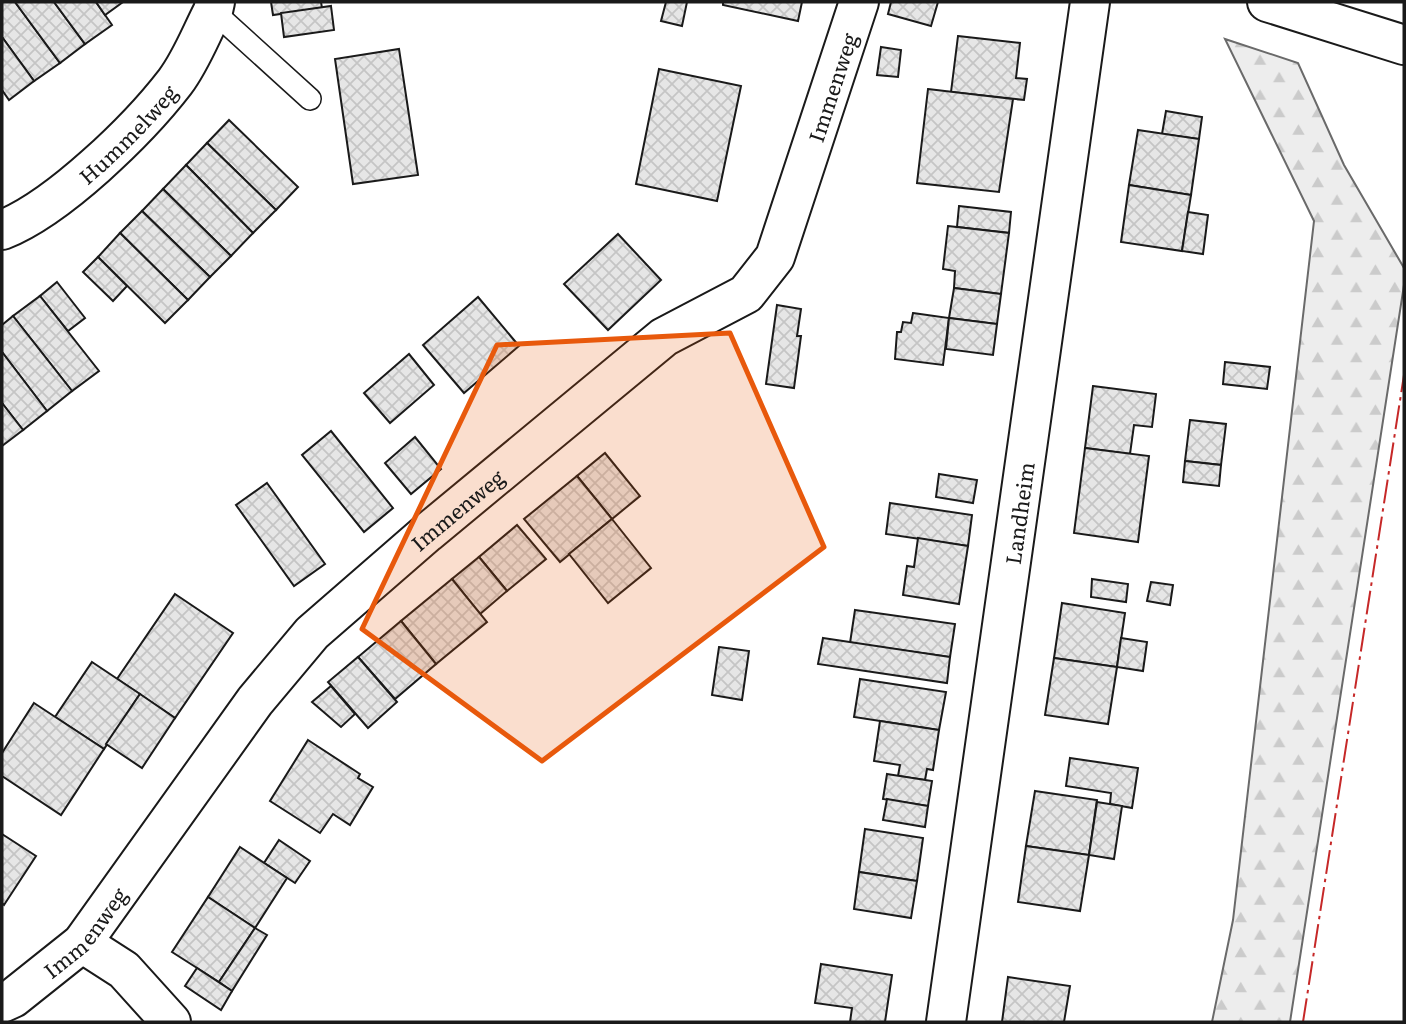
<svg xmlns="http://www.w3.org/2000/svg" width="1406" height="1024" viewBox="0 0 1406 1024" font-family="Literata,serif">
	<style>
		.forest { fill: url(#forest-firs); stroke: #6a6a6a; stroke-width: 2 }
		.building { fill: url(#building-cross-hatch); stroke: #1a1a1a; stroke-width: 2 }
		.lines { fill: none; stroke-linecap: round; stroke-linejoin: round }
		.service-casing { stroke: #1a1a1a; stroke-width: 24 }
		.minor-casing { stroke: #1a1a1a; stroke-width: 42 }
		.secondary-casing { stroke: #1a1a1a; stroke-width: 42 }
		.service { stroke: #fff; stroke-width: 21 }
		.minor { stroke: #fff; stroke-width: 38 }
		.secondary { stroke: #fff; stroke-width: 38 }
		.power { stroke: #c62828; stroke-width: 2; stroke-dasharray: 24 5 3.5 5; stroke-linecap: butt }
		.marked { fill: #e8590c; fill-opacity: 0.2; stroke: #e8590c; stroke-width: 5; stroke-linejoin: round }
		.labels { text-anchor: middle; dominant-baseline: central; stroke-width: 5; stroke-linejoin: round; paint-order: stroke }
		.street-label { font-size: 21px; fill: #1a1a1a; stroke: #fff }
	</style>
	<defs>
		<pattern id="forest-firs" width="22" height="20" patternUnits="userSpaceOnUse" patternTransform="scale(1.75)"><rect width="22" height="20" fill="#ededed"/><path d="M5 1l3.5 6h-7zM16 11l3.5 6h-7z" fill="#cbcbcb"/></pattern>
		<pattern id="building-cross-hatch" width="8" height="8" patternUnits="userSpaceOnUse" patternTransform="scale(1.75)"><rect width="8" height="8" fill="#e6e6e6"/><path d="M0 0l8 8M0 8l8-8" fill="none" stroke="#c5c5c5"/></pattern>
	</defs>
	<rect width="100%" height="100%" fill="#fff"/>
	<polygon class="forest" points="1225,39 1298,63 1344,165 1404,268 1404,285 1290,1022 1212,1022 1233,920 1314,221"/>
	<g class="building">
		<polygon points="2,2 15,2 60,63 34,81 2,37"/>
		<polygon points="15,2 54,2 85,44 60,63"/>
		<polygon points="54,2 96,2 112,25 85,44"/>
		<polygon points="96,2 123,2 105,15"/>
		<polygon points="271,2 321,2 322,8 273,15"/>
		<polygon points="666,2 687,2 682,26 661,21"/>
		<polygon points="723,2 802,2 798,21 723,5"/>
		<polygon points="891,2 938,2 931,26 888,14"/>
		<polygon points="331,6 334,30 284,37 281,13"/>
		<polygon points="958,36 1020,43 1016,78 1027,79 1024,100 951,92"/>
		<polygon points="2,37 34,81 9,100 2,90"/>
		<polygon points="881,47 901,50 898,77 877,75"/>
		<polygon points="399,49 418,175 353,184 335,59"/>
		<polygon points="659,69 741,86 717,201 636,184"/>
		<polygon points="928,89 1013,99 999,192 917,183"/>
		<polygon points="1166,111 1202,117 1199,139 1162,134"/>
		<polygon points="229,120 298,187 276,210 207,143"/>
		<polygon points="1138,130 1199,139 1191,195 1129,185"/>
		<polygon points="207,143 276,210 253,233 186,165"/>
		<polygon points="186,165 253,233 231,256 163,189"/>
		<polygon points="1129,185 1191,195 1182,251 1121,242"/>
		<polygon points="163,189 231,256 210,277 142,211"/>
		<polygon points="959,206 1011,212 1009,233 957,227"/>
		<polygon points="142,211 210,277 188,300 120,233"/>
		<polygon points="1188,212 1208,215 1203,254 1182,251"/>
		<polygon points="948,226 1009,233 1001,294 954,288 955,271 943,269"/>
		<polygon points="120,233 188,300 165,323 98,257"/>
		<polygon points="618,234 661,280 608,330 564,284"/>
		<polygon points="98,257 127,286 113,301 83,272"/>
		<polygon points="57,282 85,318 68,331 40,296"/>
		<polygon points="954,288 1001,294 997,324 949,318"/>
		<polygon points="40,296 99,371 72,391 13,316"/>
		<polygon points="478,297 519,346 464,393 423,345"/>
		<polygon points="777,305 801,309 797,336 801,336 794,388 766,384"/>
		<polygon points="913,313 949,318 943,365 895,359 897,332 901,332 903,322 911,323"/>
		<polygon points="13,316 72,391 47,411 2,352 2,325"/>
		<polygon points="949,318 997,324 993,355 946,349"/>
		<polygon points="2,352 47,411 23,430 2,403"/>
		<polygon points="409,354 434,385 390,423 364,393"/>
		<polygon points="1225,362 1270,367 1267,389 1223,384"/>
		<polygon points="1093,386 1156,394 1152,427 1134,425 1130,454 1085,448"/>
		<polygon points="2,403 23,430 2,446"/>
		<polygon points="1190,420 1226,424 1221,465 1185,461"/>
		<polygon points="331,431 393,508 364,532 302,455"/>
		<polygon points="415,437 441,469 411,494 385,463"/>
		<polygon points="1085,448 1149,456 1138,542 1074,533"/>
		<polygon points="605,453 640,496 612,519 577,476"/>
		<polygon points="1185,461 1221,465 1219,486 1183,482"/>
		<polygon points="939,474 977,480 973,503 936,497"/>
		<polygon points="577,476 612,519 560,562 524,519"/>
		<polygon points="267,483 325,564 294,586 236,505"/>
		<polygon points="890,503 972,515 968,546 886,534"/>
		<polygon points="612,519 651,568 608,603 569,554"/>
		<polygon points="517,525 546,559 507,591 479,557"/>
		<polygon points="918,538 968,546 959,604 903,595 907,566 914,567"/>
		<polygon points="479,557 507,591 480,614 452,579"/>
		<polygon points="452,579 487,622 436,664 401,621"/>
		<polygon points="1092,579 1128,584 1126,602 1091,597"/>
		<polygon points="1151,582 1173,585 1170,605 1147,601"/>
		<polygon points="175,594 233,633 175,718 117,679"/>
		<polygon points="1062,603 1125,613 1117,667 1054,658"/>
		<polygon points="855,610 955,624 950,657 850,643"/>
		<polygon points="401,621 436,664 395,699 358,657"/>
		<polygon points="823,638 950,657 947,683 818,664"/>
		<polygon points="1121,638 1147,642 1143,671 1117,667"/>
		<polygon points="719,647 749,651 742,700 712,695"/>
		<polygon points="358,657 397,702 368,728 328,682"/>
		<polygon points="1054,658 1117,667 1108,724 1045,715"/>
		<polygon points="92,662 140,694 104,749 55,717"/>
		<polygon points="860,679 946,692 939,730 854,717"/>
		<polygon points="331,686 355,714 341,727 312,702"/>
		<polygon points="140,694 175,718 142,768 106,744"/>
		<polygon points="34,703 104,749 61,815 2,776 2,753"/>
		<polygon points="880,721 939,730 933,770 927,769 925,780 898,776 900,765 874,761"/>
		<polygon points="308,740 360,774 358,778 373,787 350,825 333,814 320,833 270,801"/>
		<polygon points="1070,758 1138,768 1132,808 1110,804 1111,793 1066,786"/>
		<polygon points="887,774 932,781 928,806 883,799"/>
		<polygon points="1035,791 1097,800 1089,855 1026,846"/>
		<polygon points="887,799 928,806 925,827 883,820"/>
		<polygon points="1097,802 1122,806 1114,859 1089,855"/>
		<polygon points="865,829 923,838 917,881 859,872"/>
		<polygon points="2,834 36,856 4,905 2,903"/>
		<polygon points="279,840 310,861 295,883 264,863"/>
		<polygon points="1026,846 1089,855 1080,911 1018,902"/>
		<polygon points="240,847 287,878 255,928 208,897"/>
		<polygon points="859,872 917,881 911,918 854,909"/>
		<polygon points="208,897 255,928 219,982 172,952"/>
		<polygon points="255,928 267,935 232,991 219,982"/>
		<polygon points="821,964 892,975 885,1022 850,1022 852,1008 815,1003"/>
		<polygon points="197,968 232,991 221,1010 185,986"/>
		<polygon points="1008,977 1070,986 1064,1022 1002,1022"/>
	</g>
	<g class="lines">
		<g class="service-casing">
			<polyline id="service" points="213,11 310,99"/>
		</g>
		<g class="minor-casing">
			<g id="minor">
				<path id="s1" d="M2 230C58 208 138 130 175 82 191 61 201 34 213 11L215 2"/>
				<polyline points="82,943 124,970 171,1022"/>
				<path id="s2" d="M2 1003 13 998 82 943 255 701 312 633 427 533 664 337 746 294 775 257 859 2"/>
				<path id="s3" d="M946 1022 1090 2"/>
			</g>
		</g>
		<g class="secondary-casing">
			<polyline id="secondary" points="1267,2 1404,45"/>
		</g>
		<use href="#service" class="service"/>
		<use href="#minor" class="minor"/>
		<use href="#secondary" class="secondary"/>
		<polyline class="power" points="1303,1022 1404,375"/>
	</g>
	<path class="marked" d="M730 333 824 547 542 761 362 629 497 345Z"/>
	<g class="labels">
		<g class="street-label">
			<text stroke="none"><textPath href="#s2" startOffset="1265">Immenweg</textPath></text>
			<text stroke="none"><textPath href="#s1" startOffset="159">Hummelweg</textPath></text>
			<text stroke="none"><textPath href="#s2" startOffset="677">Immenweg</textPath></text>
			<text stroke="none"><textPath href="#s3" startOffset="514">Landheim</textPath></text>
			<text stroke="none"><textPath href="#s2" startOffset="110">Immenweg</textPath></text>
		</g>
	</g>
	<rect width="1406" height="1024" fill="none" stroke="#1a1a1a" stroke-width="7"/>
</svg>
